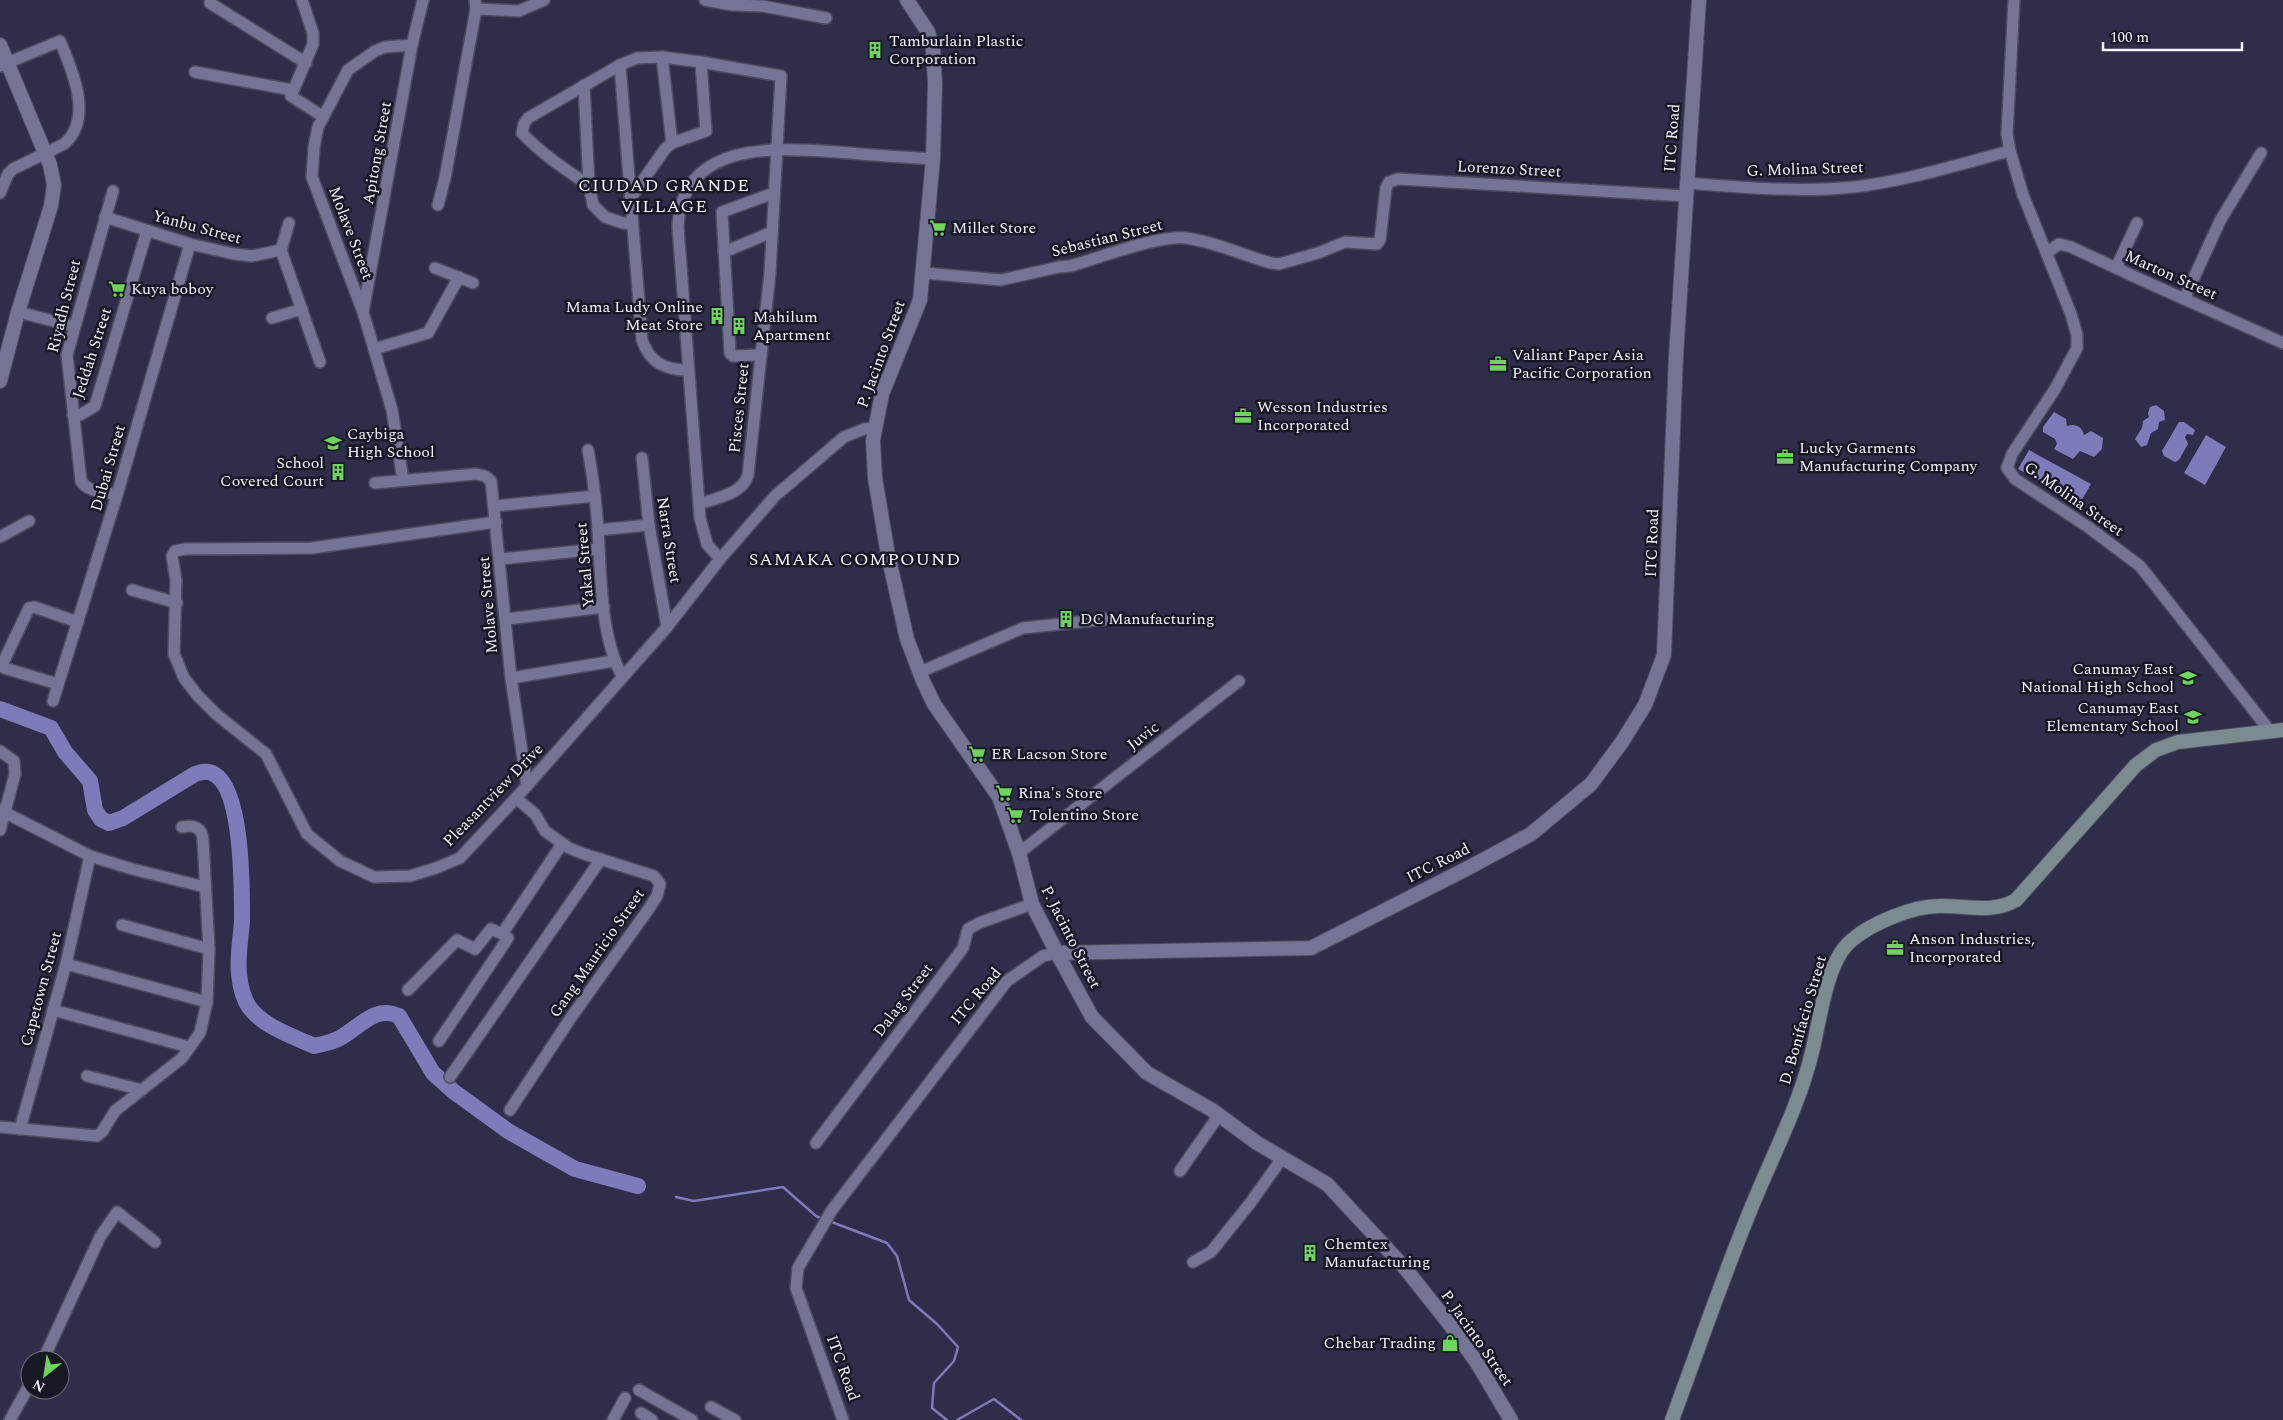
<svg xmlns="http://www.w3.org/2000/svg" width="2283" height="1420" viewBox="0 0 2283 1420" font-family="Spectral,serif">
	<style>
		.water { fill: #7d7bb9 }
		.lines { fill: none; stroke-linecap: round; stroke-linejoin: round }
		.stream { stroke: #7d7bb9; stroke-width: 2.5 }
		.river { stroke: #7d7bb9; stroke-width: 16 }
		.minor-casing { stroke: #4c4b61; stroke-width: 14 }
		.tertiary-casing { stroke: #4c4b61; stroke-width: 16 }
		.secondary-casing { stroke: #4c4b61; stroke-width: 16 }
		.minor { stroke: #747494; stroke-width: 11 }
		.tertiary { stroke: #747494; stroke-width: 14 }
		.secondary { stroke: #7b8b8f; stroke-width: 14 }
		.labels { text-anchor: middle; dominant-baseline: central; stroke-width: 5; stroke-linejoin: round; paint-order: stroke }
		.poi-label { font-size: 16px; fill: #f2f3fe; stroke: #181825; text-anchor: start }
		.street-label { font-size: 16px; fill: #f2f3fe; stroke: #181825 }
		.neighbourhood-label { font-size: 18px; letter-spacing: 1px; fill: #f2f3fe; stroke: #181825 }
	</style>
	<rect width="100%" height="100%" fill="#2f2e4a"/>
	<g class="water">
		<polygon points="2156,405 2164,411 2165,420 2159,422 2158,429 2151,433 2147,445 2141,447 2135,439 2142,428 2143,421 2149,417 2148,413 2150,407"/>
		<path d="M2054 412 2066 419 2067 426C2075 423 2082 426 2084 435L2091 431 2103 438 2102 449 2094 457 2080 451 2073 459 2054 449 2057 444 2055 439 2043 432V427Z"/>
		<polygon points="2179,422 2184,422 2195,430 2193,435 2187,434 2185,437 2188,444 2179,460 2175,462 2164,456 2162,451"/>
		<polygon points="2206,435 2226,447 2205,485 2184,473"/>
		<polygon points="2029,450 2091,484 2080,503 2018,469"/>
	</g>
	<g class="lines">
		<g class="stream">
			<polyline points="676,1197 694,1201 783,1187 816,1216 823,1219"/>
			<polyline points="829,1221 887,1243 897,1256 909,1300 937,1324 958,1347 954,1361 934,1383 932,1408 947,1420"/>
			<polyline points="957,1420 994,1399 1021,1420"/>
		</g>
		<path class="river" d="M0 709 51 728 65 752 90 781 95 810 101 819 109 823 123 818 195 774C201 772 208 770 214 774 243 790 242 890 242 921 241 938 237 956 239 974 240 984 243 998 249 1007 264 1027 292 1036 314 1046 323 1044 333 1042 340 1038 360 1027 375 1005 399 1016L433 1073 453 1091 508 1131 575 1169 638 1186"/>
		<g class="minor-casing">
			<g id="minor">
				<polyline points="302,0 313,33 313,44 291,96 322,116"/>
				<polyline points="705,0 732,5 762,6 826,18"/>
				<polyline points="2014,0 2007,134 2010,151 2023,195 2071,314 2077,335 2077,348 2055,389 2012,454 2007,468 2015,479 2088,527 2140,566 2270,731"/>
				<polyline points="210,3 306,63"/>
				<polyline points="476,9 519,11 544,0"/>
				<polyline points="662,57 672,143"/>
				<path d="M620 65 642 340C650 363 665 370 688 370"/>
				<path d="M0 66 60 41C72 70 94 118 64 144L13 169 8 174 0 193"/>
				<polyline points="195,72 292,90"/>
				<polyline points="584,85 589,185 593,205 605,217 623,223 632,224"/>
				<path d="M1687 183C1740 187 1800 193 1854 187 1906 181 1960 164 2010 151"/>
				<path d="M589 185C564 169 542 154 522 133L524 124 528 118 620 65 637 58 662 57 701 62 781 76 770 273 748 475C743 494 716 498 699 504"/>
				<path d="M113 191 67 355 81 481C87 492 106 492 117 495"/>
				<polyline points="630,199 665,149 672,143 706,131 701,62"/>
				<polyline points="438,205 445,178 476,9 475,0"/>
				<polyline points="105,217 190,244 234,254 252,256 281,250"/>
				<polyline points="289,223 281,250 320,362"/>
				<polyline points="724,252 772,232"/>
				<polyline points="2048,252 2059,244 2071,247 2146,282 2283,343"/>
				<polyline points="435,268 473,283"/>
				<polyline points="2116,268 2137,223"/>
				<path d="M924 273 1001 280 1059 267 1070 266C1100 258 1157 235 1186 238 1216 242 1242 255 1271 263L1279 264 1318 253 1345 242 1377 244 1380 240 1386 188 1389 182 1398 179 1686 196"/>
				<polyline points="2184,299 2220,221 2261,153"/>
				<polyline points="18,312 73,326"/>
				<polyline points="363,312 412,45 423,0"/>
				<polyline points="272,318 302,309"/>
				<polyline points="374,349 428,333 459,277"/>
				<polyline points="761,355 733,356 730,353 722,212 774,193"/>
				<polyline points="73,415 80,415 95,406 147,231"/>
				<path d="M588 450C593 476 596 503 598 529 601 575 600 635 622 676"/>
				<polyline points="642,458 649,525 667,627"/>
				<polyline points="403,480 392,410 363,312 312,177 314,147 318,127 348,70 375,51 385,47 412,45"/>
				<polyline points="375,483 476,474 485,476 491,481 511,678 527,786"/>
				<polyline points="495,506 595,496"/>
				<polyline points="496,522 312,548 185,549 175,551 172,556 176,580 174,654 184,678 198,696 216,714 266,754 307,834 340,861 374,877 410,876 436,868 460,858 516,798 667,627 720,559 775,496 844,437 864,429 874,428"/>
				<polyline points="598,530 649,525"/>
				<polyline points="0,537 29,521"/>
				<polyline points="500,559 598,549"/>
				<path d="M720 559 707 544 700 518 678 227C682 140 775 148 838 152 869 155 901 157 933 159"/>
				<polyline points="132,590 177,603"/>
				<polyline points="507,619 604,607"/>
				<polyline points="920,672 1023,628 1107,619"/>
				<polyline points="511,678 614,661"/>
				<polyline points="58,684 4,668 2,665 29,608 34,607 78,622"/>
				<polyline points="53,701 117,495 190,244"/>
				<polyline points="0,751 14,761 15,774 0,830"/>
				<polyline points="0,810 90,856 132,869 205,887"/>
				<polyline points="1019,853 1239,681"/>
				<polyline points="122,925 209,949"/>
				<polyline points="66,964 207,1002"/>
				<polyline points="408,990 457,940 475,949 491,929 502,934"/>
				<polyline points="53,1010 189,1047"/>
				<polyline points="439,1041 508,938 502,934 562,844"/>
				<polyline points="87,1076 142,1090"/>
				<polyline points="450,1077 601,859"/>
				<polyline points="510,1110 572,1016 648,910 657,896 660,884 654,876 584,854 569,848 545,831 535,814 516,798"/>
				<path d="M0 1127 97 1136 102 1132 115 1111 182 1058 200 1033 207 1002 209 949 203 840C202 827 194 825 182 827"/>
				<polyline points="20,1129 66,964 90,856"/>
				<polyline points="816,1143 963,948 968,929 979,923 1032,904"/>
				<polyline points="1180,1171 1219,1115"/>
				<polyline points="1193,1262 1211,1252 1251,1202 1283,1157"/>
				<polyline points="43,1360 100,1237 117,1212 155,1242"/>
				<polyline points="639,1390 692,1420"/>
				<polyline points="711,1407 735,1420"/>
				<polyline points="641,1413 652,1420"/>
				<polyline points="10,1420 30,1384"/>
				<polyline points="613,1420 625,1398"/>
				<polyline points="843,1420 796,1288 798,1268 832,1210 1007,981 1043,956 1057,953"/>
			</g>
		</g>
		<g class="tertiary-casing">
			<g id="tertiary">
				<polyline points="907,0 928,32 933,50 935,83 933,159 920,300 882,394 873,440 875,478 888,555 907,639 923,681 934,704 999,797 1019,853 1032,904 1057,953 1092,1017 1147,1073 1212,1110 1257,1143 1327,1184 1404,1267 1451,1326 1477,1363 1511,1420"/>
				<polyline points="0,45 50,165 54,185 51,206 18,312 0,381"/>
				<polyline points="1057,953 1311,948 1470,867 1531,834 1591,784 1622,742 1645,705 1664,655 1676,356 1699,0"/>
			</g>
		</g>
		<g class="secondary-casing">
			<path id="secondary" d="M1672 1420C1698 1350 1722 1279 1750 1211 1771 1158 1799 1107 1812 1052 1820 1021 1826 960 1852 940 1872 923 1913 906 1939 906 1965 905 1993 914 2016 900L2136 765 2156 750 2178 742 2283 730"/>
		</g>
		<use href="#minor" class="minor"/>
		<use href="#tertiary" class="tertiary"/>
		<use href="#secondary" class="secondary"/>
	</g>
	<defs>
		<g id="building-bare" transform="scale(1.35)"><path d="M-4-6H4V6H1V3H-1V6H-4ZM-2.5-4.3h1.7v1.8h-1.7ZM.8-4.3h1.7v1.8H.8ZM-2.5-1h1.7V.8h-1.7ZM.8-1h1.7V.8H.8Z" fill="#70d35f" stroke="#181825" stroke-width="2.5" paint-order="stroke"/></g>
		<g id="supermarket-bare" transform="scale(1.35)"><path d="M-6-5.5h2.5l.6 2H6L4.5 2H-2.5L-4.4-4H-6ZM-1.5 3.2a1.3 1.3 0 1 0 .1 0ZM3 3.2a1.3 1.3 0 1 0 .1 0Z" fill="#70d35f" stroke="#181825" stroke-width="2.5" paint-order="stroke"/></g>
		<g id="office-bare" transform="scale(1.35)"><path d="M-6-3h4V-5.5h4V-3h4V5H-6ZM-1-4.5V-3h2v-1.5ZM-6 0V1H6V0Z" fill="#70d35f" stroke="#181825" stroke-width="2.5" paint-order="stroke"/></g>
		<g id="school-bare" transform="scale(1.35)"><path d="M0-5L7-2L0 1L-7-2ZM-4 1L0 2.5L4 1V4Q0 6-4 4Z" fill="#70d35f" stroke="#181825" stroke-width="2.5" paint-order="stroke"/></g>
		<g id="shop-bare" transform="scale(1.35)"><path d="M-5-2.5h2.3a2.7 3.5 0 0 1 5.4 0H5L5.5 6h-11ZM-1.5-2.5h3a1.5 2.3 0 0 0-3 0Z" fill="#70d35f" stroke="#181825" stroke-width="2.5" paint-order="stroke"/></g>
	</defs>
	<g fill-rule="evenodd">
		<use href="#building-bare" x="875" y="50"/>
		<use href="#supermarket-bare" x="938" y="228"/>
		<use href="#supermarket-bare" x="117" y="289"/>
		<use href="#building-bare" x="717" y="316"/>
		<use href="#building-bare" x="739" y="326"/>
		<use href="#office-bare" x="1498" y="364"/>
		<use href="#office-bare" x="1243" y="416"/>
		<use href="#school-bare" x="333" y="443"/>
		<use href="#office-bare" x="1785" y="457"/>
		<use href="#building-bare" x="338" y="472"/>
		<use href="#building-bare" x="1066" y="619"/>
		<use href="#school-bare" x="2188" y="678"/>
		<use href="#school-bare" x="2193" y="717"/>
		<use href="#supermarket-bare" x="977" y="754"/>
		<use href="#supermarket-bare" x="1004" y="793"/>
		<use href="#supermarket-bare" x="1015" y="815"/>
		<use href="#office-bare" x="1895" y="948"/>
		<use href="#building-bare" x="1310" y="1253"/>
		<use href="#shop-bare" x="1450" y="1343"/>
	</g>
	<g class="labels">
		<g class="poi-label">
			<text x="889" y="41">Tamburlain Plastic<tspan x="889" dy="18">Corporation</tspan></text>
			<text x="952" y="228">Millet Store</text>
			<text x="131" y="289">Kuya boboy</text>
			<text x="703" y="307" text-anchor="end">Mama Ludy Online<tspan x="703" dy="18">Meat Store</tspan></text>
			<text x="753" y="317">Mahilum<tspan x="753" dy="18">Apartment</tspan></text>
			<text x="1512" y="355">Valiant Paper Asia<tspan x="1512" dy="18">Pacific Corporation</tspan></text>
			<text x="1257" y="407">Wesson Industries<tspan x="1257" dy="18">Incorporated</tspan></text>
			<text x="347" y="434">Caybiga<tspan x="347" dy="18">High School</tspan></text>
			<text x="1799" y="448">Lucky Garments<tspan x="1799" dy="18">Manufacturing Company</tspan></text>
			<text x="324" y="463" text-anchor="end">School<tspan x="324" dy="18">Covered Court</tspan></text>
			<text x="1080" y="619">DC Manufacturing</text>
			<text x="2174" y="669" text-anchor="end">Canumay East<tspan x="2174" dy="18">National High School</tspan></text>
			<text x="2179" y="708" text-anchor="end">Canumay East<tspan x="2179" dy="18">Elementary School</tspan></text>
			<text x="991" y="754">ER Lacson Store</text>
			<text x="1018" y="793">Rina's Store</text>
			<text x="1029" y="815">Tolentino Store</text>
			<text x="1909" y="939">Anson Industries,<tspan x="1909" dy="18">Incorporated</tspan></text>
			<text x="1324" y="1244">Chemtex<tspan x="1324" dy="18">Manufacturing</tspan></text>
			<text x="1436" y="1343" text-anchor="end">Chebar Trading</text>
		</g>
		<g class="street-label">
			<text transform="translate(1672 138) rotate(-86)">ITC Road</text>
			<text transform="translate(377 153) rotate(-80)">Apitong Street</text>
			<text transform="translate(1509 169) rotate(3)">Lorenzo Street</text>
			<text transform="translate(1805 169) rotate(-2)">G. Molina Street</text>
			<text transform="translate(197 227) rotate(15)">Yanbu Street</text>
			<text transform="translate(351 233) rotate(69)">Molave Street</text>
			<text transform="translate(1107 238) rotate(-14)">Sebastian Street</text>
			<text transform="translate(2171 275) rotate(24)">Marton Street</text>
			<text transform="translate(64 306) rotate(-76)">Riyadh Street</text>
			<text transform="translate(92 353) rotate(-72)">Jeddah Street</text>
			<text transform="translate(881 354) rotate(-70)">P. Jacinto Street</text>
			<text transform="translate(739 408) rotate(-84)">Pisces Street</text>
			<text transform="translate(108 468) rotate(-74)">Dubai Street</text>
			<text transform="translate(2074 499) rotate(35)">G. Molina Street</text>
			<text transform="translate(669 540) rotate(81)">Narra Street</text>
			<text transform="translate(1652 543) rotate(-88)">ITC Road</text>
			<text transform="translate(585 565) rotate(-95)">Yakal Street</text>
			<text transform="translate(488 605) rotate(-95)">Molave Street</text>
			<text transform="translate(1143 736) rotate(-38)">Juvic</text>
			<text transform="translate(493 795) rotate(-46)">Pleasantview Drive</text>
			<text transform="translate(1438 863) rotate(-27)">ITC Road</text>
			<text transform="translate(1071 937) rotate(63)">P. Jacinto Street</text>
			<text transform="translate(597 953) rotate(-55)">Gang Mauricio Street</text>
			<text transform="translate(41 989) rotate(-75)">Capetown Street</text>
			<text transform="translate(976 996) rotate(-50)">ITC Road</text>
			<text transform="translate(903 1000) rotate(-53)">Dalag Street</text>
			<text transform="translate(1803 1020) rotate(-74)">D. Bonifacio Street</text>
			<text transform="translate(1477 1338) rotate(55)">P. Jacinto Street</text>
			<text transform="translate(843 1368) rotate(70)">ITC Road</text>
		</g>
		<g class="neighbourhood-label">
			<text x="664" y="185">CIUDAD GRANDE<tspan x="664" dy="21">VILLAGE</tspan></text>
			<text x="855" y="559">SAMAKA COMPOUND</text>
		</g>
	</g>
	<g transform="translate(45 1375) rotate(210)"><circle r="24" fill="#181825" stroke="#6f707c"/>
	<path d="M0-4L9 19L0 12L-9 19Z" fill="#70d35f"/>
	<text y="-8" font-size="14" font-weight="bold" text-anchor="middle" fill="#f2f3fe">N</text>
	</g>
	<path d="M2103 42v8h139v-8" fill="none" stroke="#f2f3fe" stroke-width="2.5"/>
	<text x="2110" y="42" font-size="15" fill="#f2f3fe" stroke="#181825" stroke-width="4" paint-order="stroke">100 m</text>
</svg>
